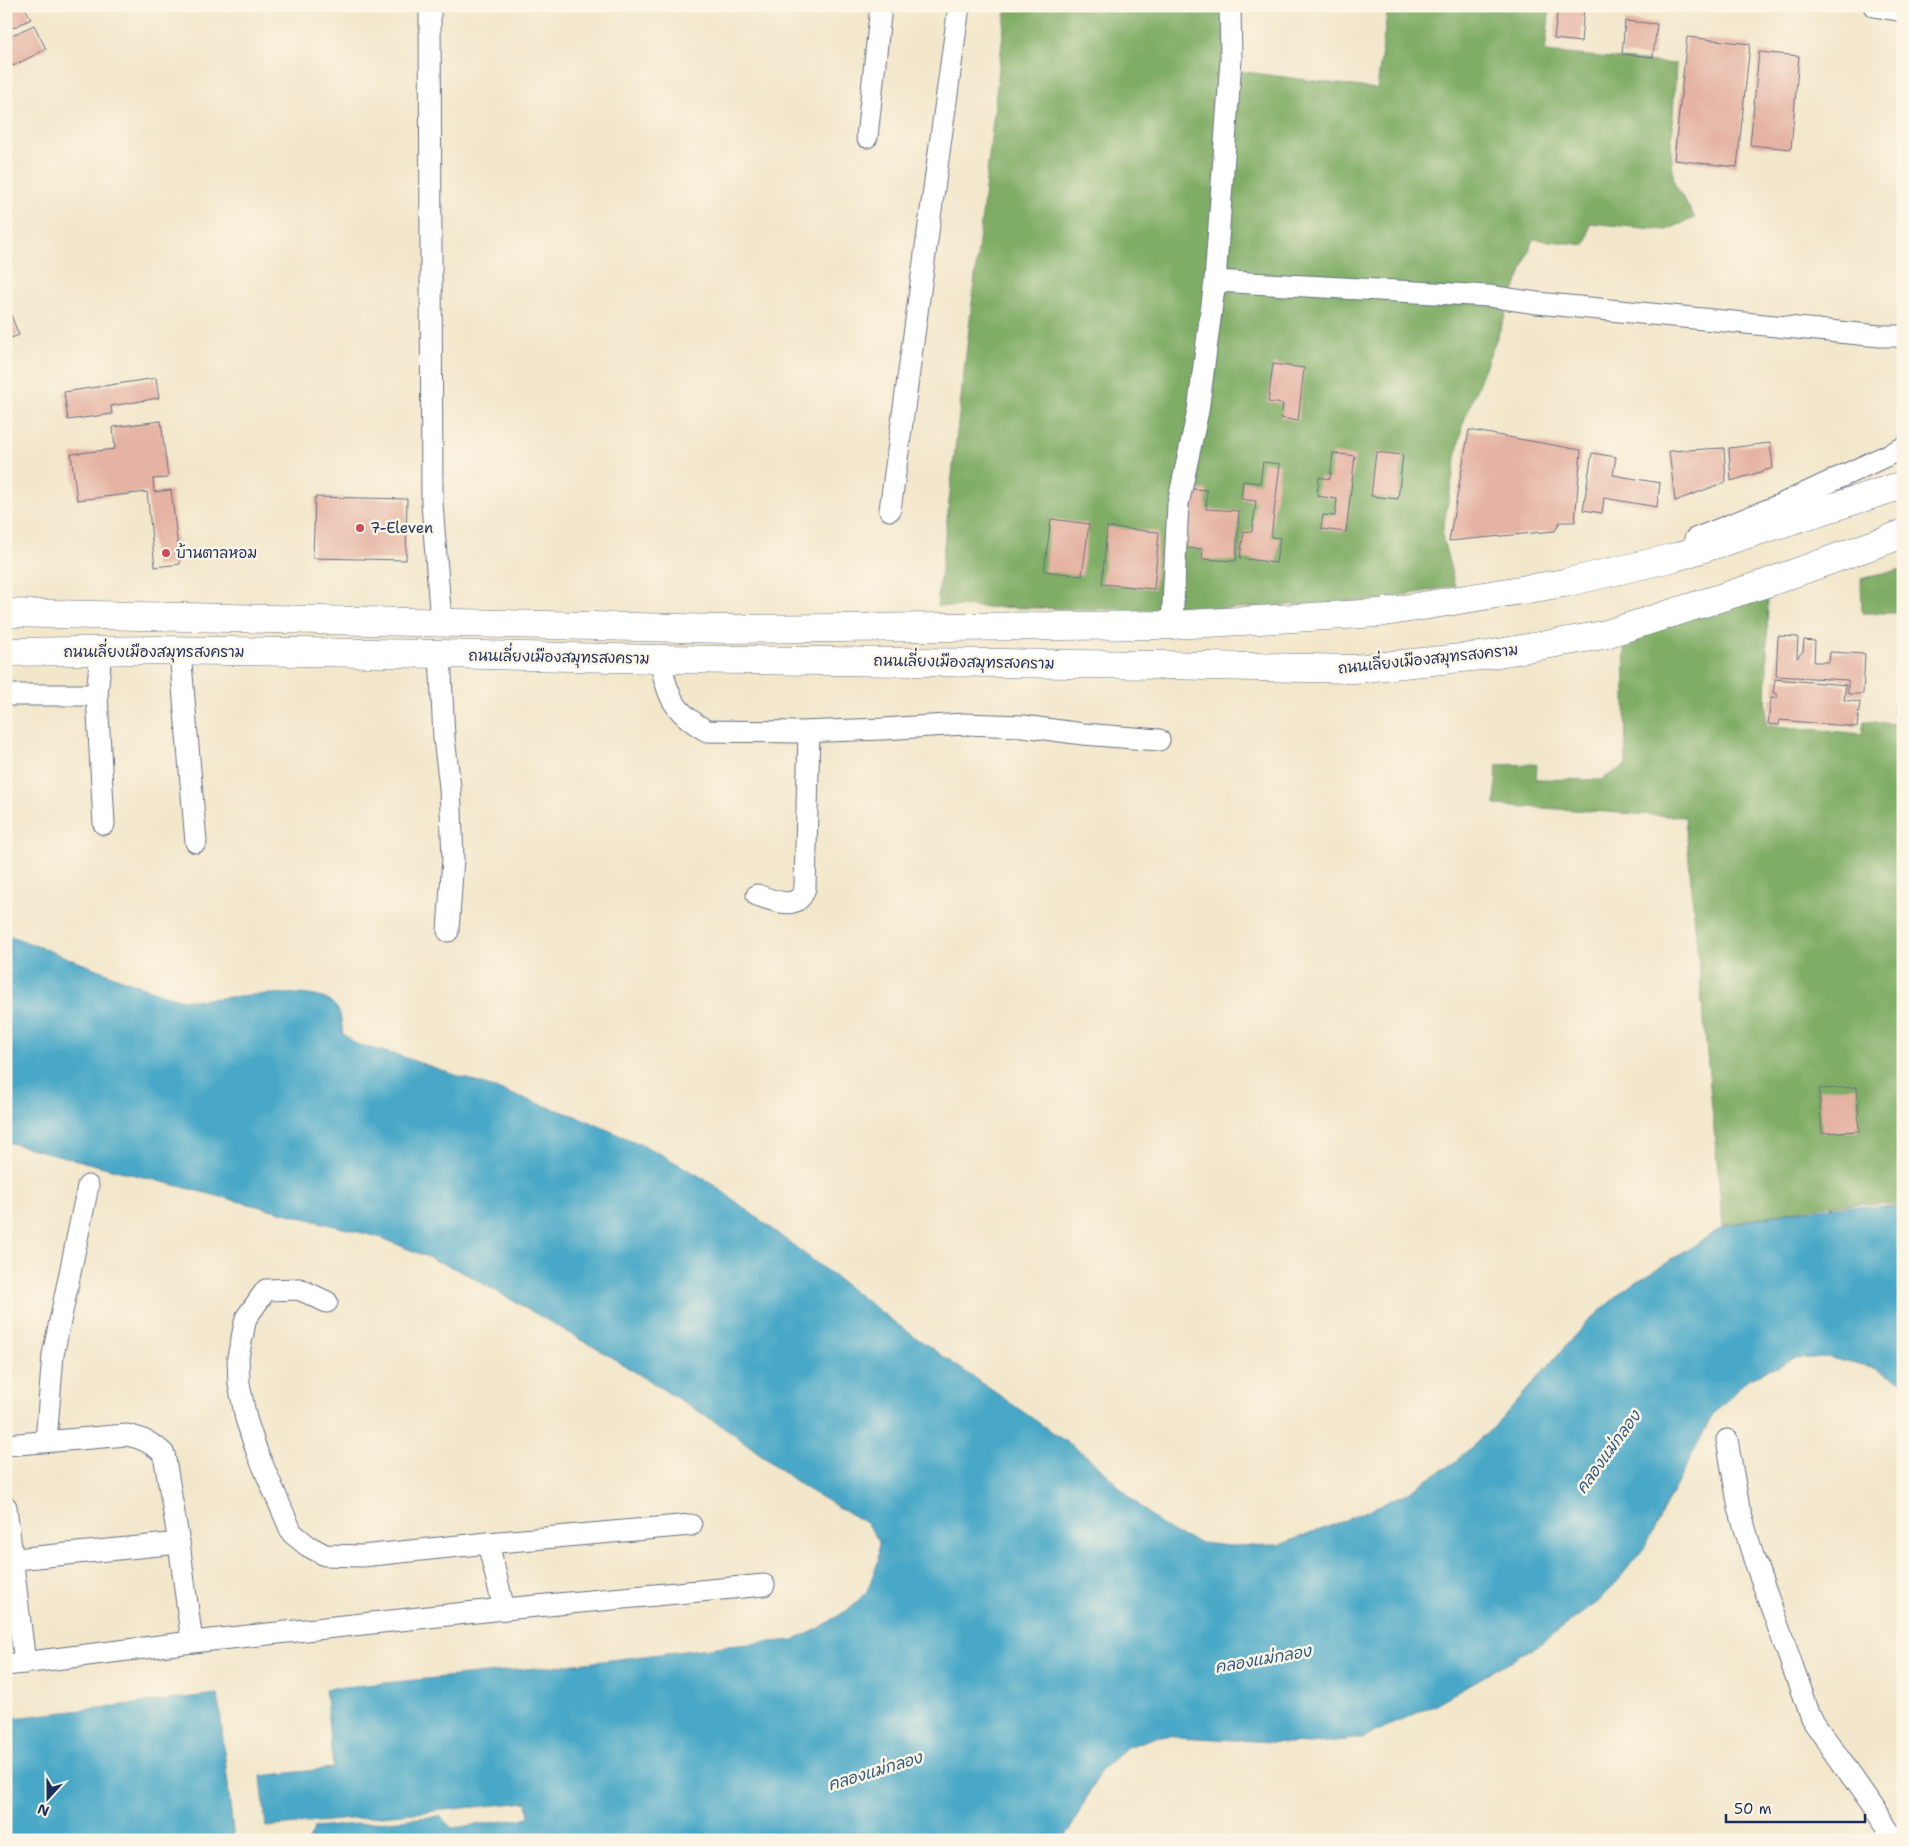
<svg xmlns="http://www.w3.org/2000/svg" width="1909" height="1846" viewBox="0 0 1909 1846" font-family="'Shantell Sans','Playpen Sans Thai',sans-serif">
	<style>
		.forest { fill: #80ad66; stroke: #4e6e62 }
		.water { fill: #48a8c7; stroke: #326c92 }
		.building { fill: #e5b3a3 }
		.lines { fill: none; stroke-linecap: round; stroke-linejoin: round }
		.minor-casing { stroke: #666f84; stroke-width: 23 }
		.major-casing { stroke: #666f84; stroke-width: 29 }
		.minor { stroke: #fff; stroke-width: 21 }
		.major { stroke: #fff; stroke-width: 28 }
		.poi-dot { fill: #d1495b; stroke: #fcf5e5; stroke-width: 2 }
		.labels { text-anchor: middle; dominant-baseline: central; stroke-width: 5; stroke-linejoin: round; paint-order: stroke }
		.poi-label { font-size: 15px; fill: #1b2f5e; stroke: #fcf5e5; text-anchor: start }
		.street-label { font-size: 15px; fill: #1b2f5e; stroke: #fcf5e5 }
		.water-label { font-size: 16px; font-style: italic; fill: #2b5983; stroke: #fcf5e5 }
	</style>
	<rect width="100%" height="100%" fill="#fcf5e5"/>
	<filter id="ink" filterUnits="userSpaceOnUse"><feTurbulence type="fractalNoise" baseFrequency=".02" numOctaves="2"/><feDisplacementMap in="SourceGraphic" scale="10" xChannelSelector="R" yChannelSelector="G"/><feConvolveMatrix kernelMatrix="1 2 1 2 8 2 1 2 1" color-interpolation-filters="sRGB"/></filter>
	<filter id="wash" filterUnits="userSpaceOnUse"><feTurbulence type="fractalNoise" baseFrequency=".0096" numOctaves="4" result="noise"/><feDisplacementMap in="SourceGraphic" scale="20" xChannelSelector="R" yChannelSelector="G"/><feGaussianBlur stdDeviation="1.12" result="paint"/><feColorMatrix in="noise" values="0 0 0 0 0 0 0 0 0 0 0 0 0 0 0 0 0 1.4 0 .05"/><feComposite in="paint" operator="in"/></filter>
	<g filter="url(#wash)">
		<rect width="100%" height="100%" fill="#f2e7cb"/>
		<g class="forest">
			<polygon points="1011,6 1229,6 1230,70 1377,89 1388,6 1550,6 1545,52 1676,64 1671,149 1674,183 1695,218 1666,230 1590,223 1586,245 1533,239 1508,309 1462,426 1442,535 1455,586 1377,600 1188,611 937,606 1006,8"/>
			<polygon points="1903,569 1903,613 1862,613 1861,579"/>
			<path d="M1768 584 1766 725 1862 734 1864 721 1903 725V1207C1843 1197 1781 1213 1723 1226L1685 817 1495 805 1497 765 1537 764 1536 779 1601 780 1626 765 1624 627Z"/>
		</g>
		<g class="water">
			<path d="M6 934 161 994C170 996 179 1000 188 1000 219 1000 310 984 332 1003 342 1011 341 1022 343 1034L356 1044 400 1056 581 1118 655 1151 710 1182 898 1325 1088 1457 1158 1523 1175 1534 1202 1543 1228 1546 1279 1545 1344 1521 1407 1493 1455 1462 1497 1424 1584 1325 1624 1290 1723 1227 1788 1212 1847 1206 1903 1208V1382L1876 1369 1826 1357 1795 1359 1748 1379 1713 1414 1644 1548 1605 1596 1542 1643 1434 1705 1362 1738 1309 1744 1159 1736 1127 1747 1101 1770 1070 1830 1061 1840H309L315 1828 440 1816 452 1828 529 1818 527 1802 266 1827 261 1776 333 1768 325 1689 586 1663 717 1647 794 1640 818 1629 852 1607 867 1591 878 1562 879 1541 866 1523 803 1487 730 1431 606 1354 463 1272 382 1238 6 1142Z"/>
			<polygon points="218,1694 234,1840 6,1840 6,1719"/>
		</g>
		<g id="blocks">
			<g class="building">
				<polygon points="6,6 24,6 31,19 6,31"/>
				<polygon points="1558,6 1584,8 1581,42 1554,39"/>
				<polygon points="1625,21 1657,24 1653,57 1622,54"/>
				<polygon points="34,25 46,49 13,66 8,55 6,56 6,38"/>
				<polygon points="1687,37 1750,44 1737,167 1674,160"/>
				<polygon points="1759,52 1799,56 1791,149 1750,145"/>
				<polygon points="6,308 8,308 19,335 6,340"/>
				<polygon points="1273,364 1304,368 1298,421 1281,418 1283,404 1268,402"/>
				<polygon points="156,378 159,398 111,406 112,414 68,420 64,392"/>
				<polygon points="161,421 168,478 153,479 154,492 171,490 180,564 155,567 147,492 77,500 71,454 115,449 113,427"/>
				<polygon points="1469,430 1581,450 1575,522 1560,522 1555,531 1449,541"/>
				<polygon points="1770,443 1773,468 1731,481 1729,448"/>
				<polygon points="1724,448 1726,482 1675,501 1669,451"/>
				<polygon points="1376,452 1403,455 1398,499 1371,496"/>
				<polygon points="1333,453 1355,456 1346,532 1321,529 1323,515 1335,516 1337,499 1317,496 1319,477 1330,479"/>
				<polygon points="1592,453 1616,457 1613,475 1660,483 1657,507 1604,498 1602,513 1583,510"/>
				<polygon points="1263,462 1280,464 1271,537 1280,538 1276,563 1240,558 1244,531 1252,532 1256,501 1241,499 1243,481 1260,483"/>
				<polygon points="1190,489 1207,490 1206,509 1239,511 1236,561 1202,559 1203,549 1186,548"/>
				<polygon points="315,497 407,499 406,560 313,558"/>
				<polygon points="1051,519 1089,524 1082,576 1044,571"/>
				<polygon points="1107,527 1159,532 1154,589 1102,584"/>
				<polygon points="1778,636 1798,637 1797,658 1803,651 1804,640 1815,641 1814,662 1829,662 1830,652 1865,654 1863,694 1848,694 1848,680 1776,676"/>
				<polygon points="1775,679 1846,685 1844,700 1860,702 1857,727 1780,720 1779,725 1768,724 1771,698 1777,698 1777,693 1773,693"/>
				<polygon points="1902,687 1903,687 1903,713 1898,713"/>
				<polygon points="1857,1087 1859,1131 1822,1133 1819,1089"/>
			</g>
		</g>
	</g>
	<g filter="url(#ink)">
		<use href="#blocks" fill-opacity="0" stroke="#666f84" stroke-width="1"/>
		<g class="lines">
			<g class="minor-casing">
				<g id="minor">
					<polyline points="430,6 432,503 441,623"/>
					<polyline points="1874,6 1903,11"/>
					<polyline points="867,137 881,6"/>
					<polyline points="1215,281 1489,296 1537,303 1880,336 1903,336"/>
					<polyline points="890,510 959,6"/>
					<polyline points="1695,539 1780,505 1903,448"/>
					<polyline points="1172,625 1178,504 1198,411 1215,281 1231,60 1230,6"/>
					<polyline points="180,651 196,842"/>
					<polyline points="101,652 97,695 104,824"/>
					<polyline points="440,654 444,738 450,787 453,858 448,931"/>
					<path d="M660 659C667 695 673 712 707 731L800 732 882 729 964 724 1023 726 1083 734 1159 740"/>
					<polyline points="6,695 97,695"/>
					<path d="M757 895C774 901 798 912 805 888L809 732"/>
					<polyline points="327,1302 299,1289 266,1290 246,1318 238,1357 239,1384 246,1419 257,1452 292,1533 308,1546 325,1555 362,1556 488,1543 691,1525"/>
					<polyline points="1727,1440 1739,1508 1754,1559 1811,1718 1896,1840"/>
					<polyline points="46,1441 53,1355 88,1186"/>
					<path d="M6 1445 127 1435C142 1438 153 1443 164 1454L179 1543 192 1642"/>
					<polyline points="6,1507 25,1663"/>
					<polyline points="488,1543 504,1609"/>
					<polyline points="6,1560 179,1543"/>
					<polyline points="6,1665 192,1642 504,1609 764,1585"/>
				</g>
			</g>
			<g class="major-casing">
				<g id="major">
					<polyline points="6,613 724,629 1172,625 1379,613 1564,583 1676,557 1903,485"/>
					<polyline points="6,652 157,650 440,654 660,659 1162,665 1354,669 1481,656 1603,635 1767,583 1903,534"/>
				</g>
			</g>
			<use href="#minor" class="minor"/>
			<use href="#major" class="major"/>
		</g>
	</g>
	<g class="poi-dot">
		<circle cx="360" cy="528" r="5"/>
		<circle cx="166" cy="553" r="5"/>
	</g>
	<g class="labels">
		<g class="poi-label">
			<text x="370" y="528">7-Eleven</text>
			<text x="176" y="553">บ้านตาลหอม</text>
		</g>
		<g class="street-label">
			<text x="154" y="652">ถนนเลี่ยงเมืองสมุทรสงคราม</text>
			<text transform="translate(559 657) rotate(1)">ถนนเลี่ยงเมืองสมุทรสงคราม</text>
			<text transform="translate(1428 659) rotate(-6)">ถนนเลี่ยงเมืองสมุทรสงคราม</text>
			<text transform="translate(964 662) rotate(1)">ถนนเลี่ยงเมืองสมุทรสงคราม</text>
		</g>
		<g class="water-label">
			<text transform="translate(1608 1452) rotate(-54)">คลองแม่กลอง</text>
			<text transform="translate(1263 1659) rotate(-10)">คลองแม่กลอง</text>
			<text transform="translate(875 1771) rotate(-17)">คลองแม่กลอง</text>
		</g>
	</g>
	<rect width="1909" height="1846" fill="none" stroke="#fcf5e5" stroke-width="25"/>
	<g transform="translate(48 1798) rotate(201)" stroke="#fcf5e5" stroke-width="4" paint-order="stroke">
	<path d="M0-4L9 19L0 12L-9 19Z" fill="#1b2f5e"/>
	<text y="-8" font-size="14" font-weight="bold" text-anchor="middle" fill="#1b2f5e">N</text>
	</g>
	<path d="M1726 1814v8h139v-8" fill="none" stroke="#1b2f5e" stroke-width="2.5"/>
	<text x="1734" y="1814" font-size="15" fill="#1b2f5e" stroke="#fcf5e5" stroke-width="4" paint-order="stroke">50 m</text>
</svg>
